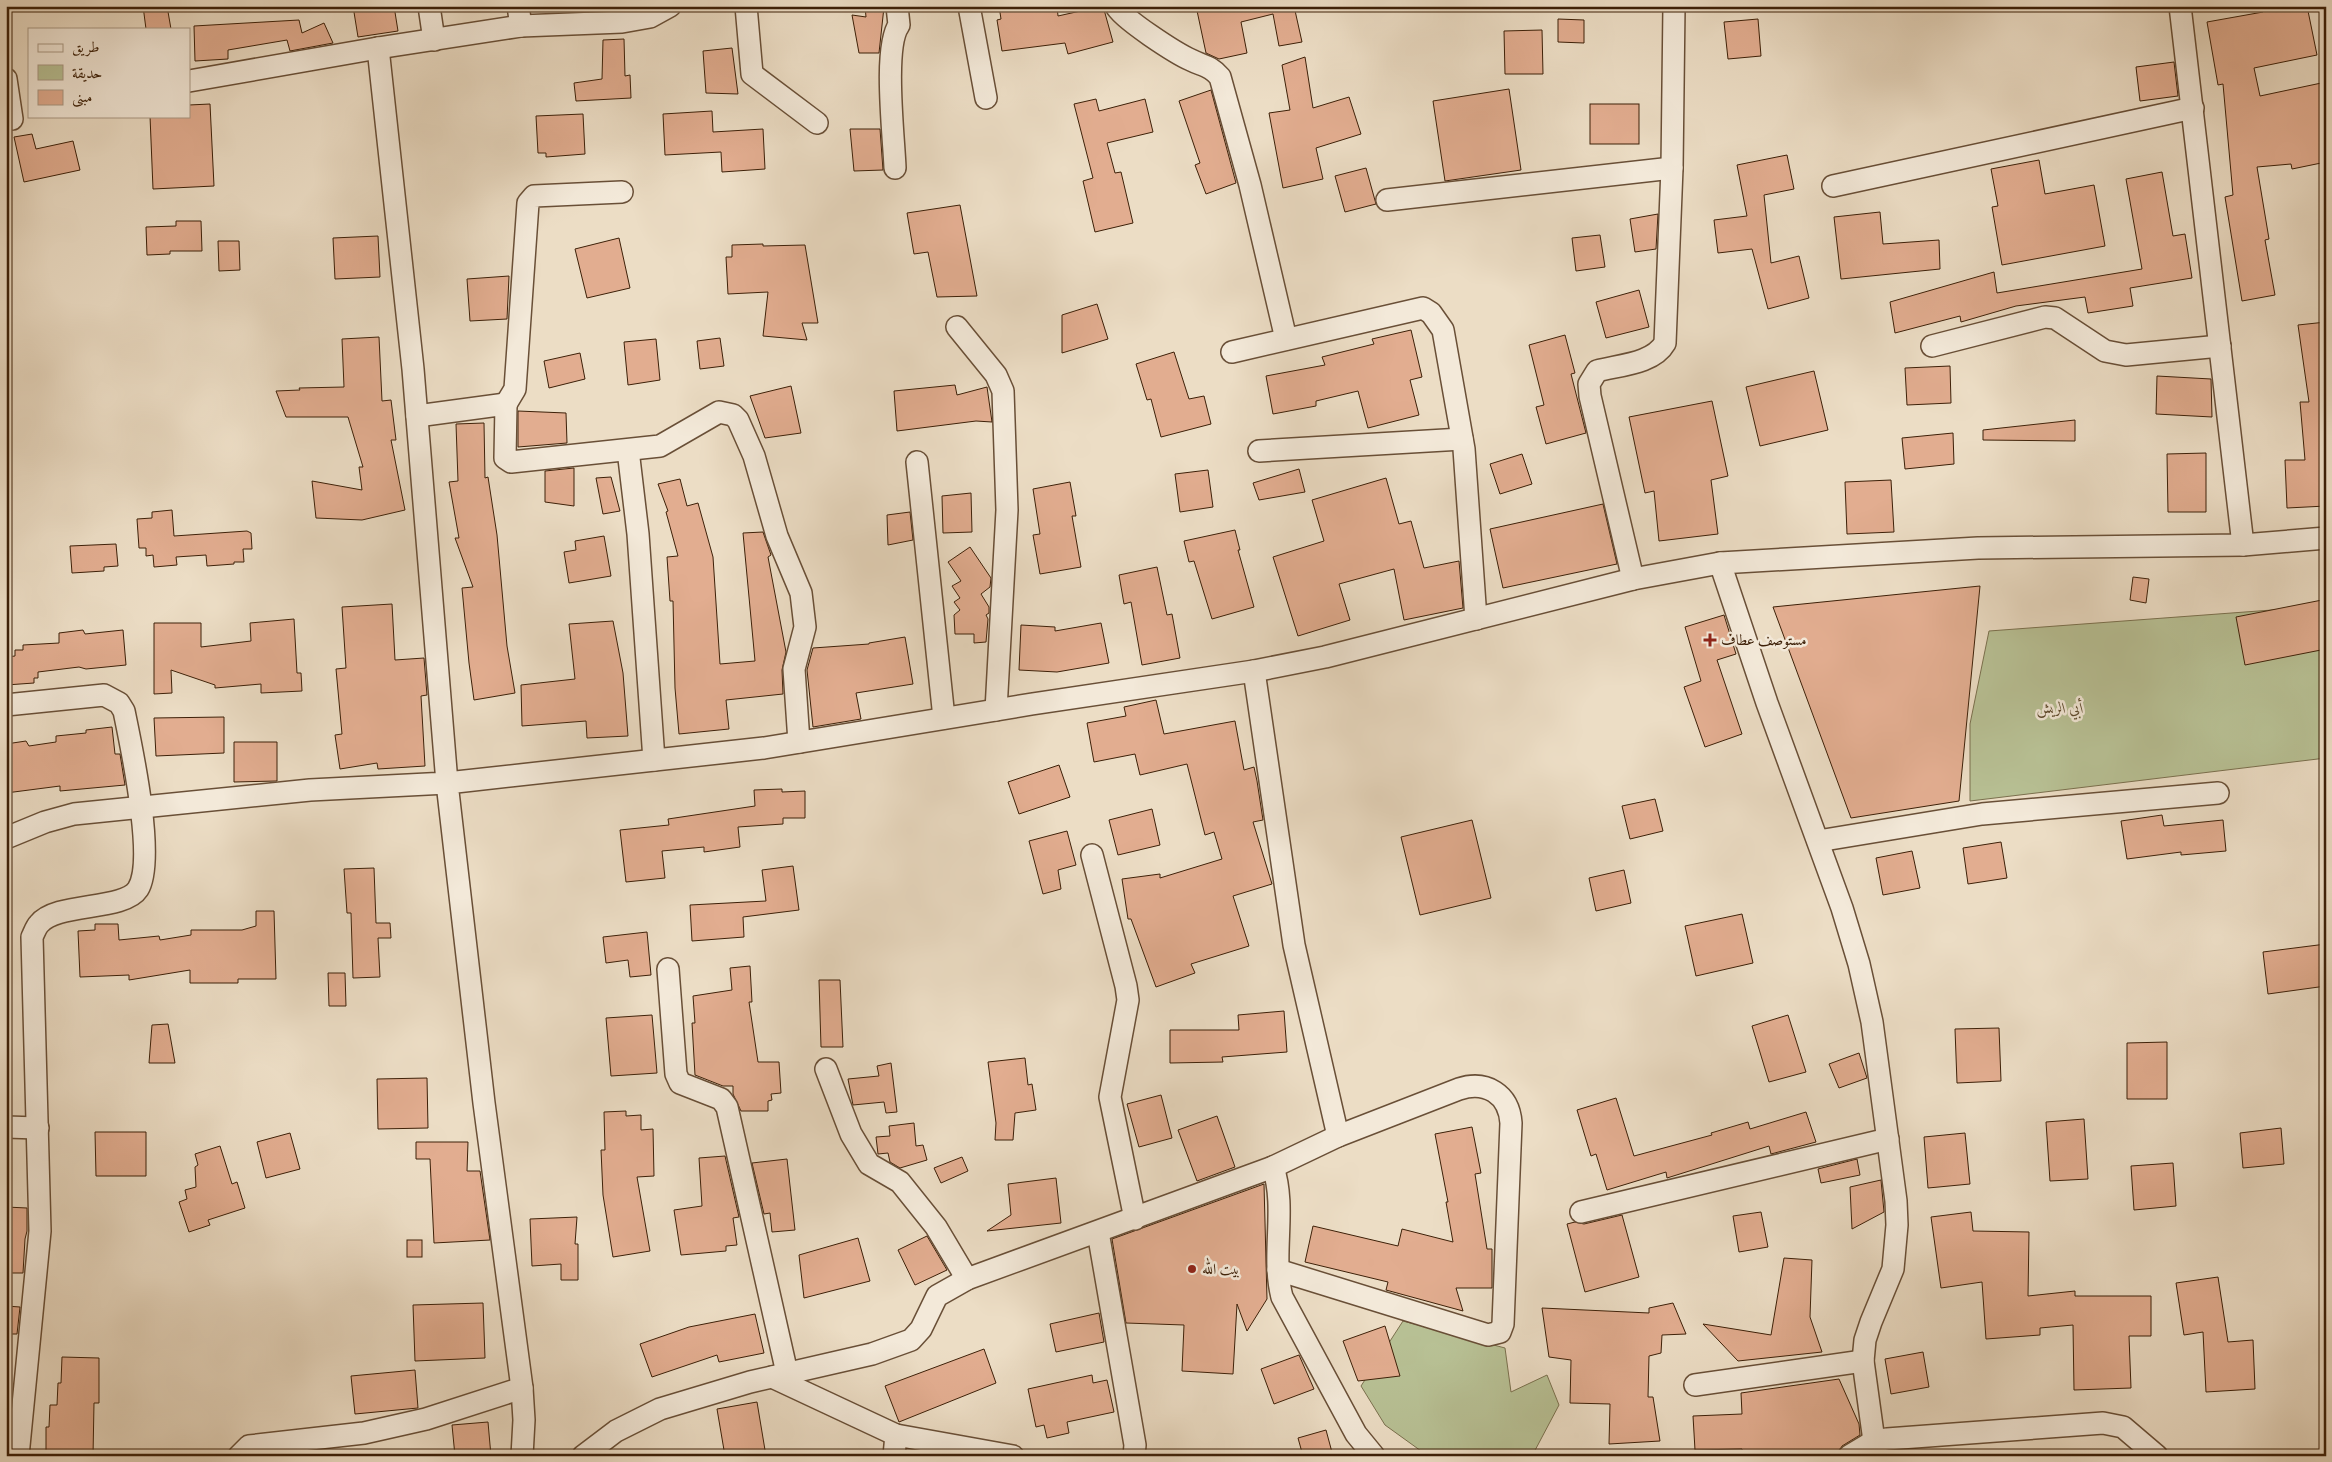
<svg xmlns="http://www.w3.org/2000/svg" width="2332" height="1462" viewBox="0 0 2332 1462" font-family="'IM FELL Double Pica',Amiri,serif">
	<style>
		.green { fill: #b8c195; stroke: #7a704e }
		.building { fill: #e2ad90; stroke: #3d2008 }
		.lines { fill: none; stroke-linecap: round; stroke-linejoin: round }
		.minor-casing { stroke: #694f37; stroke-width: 24 }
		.minor { stroke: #f3e9d9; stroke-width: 21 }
		.poi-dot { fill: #8f2418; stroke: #f3e9d9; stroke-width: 2 }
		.labels { text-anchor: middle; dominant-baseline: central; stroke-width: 5; stroke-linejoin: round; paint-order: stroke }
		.poi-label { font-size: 15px; fill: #3d2008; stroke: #f3e9d9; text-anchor: start }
		.park-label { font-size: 15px; font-style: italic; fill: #5c482b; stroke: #f3e9d9 }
	</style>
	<rect width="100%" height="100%" fill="#ecddc5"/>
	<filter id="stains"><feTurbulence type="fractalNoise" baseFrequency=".004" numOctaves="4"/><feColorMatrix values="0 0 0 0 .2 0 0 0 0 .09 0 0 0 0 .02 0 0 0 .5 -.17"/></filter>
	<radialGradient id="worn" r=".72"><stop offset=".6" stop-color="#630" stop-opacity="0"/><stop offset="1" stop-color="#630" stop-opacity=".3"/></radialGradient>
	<g class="green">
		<polygon points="2326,606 2326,758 1970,801 1970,724 1989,631"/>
		<polygon points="1403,1321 1505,1348 1511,1392 1547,1375 1559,1405 1532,1456 1428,1456 1385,1425 1361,1386"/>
	</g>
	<g class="building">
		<polygon points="143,6 167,6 171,29 146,29"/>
		<polygon points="353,6 394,6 398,31 358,37"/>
		<polygon points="865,6 884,7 879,53 859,53 852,15 866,17"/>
		<polygon points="999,6 1057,6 1058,16 1103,6 1113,42 1068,54 1065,43 1002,51 997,20 1001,19"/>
		<polygon points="1196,6 1294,6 1302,42 1279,46 1273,14 1241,22 1247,53 1219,59 1206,53"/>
		<polygon points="2262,6 2307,6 2317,55 2254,68 2260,96 2326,82 2326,162 2292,169 2291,164 2257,167 2269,239 2265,240 2275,295 2242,301 2225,197 2233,195 2223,84 2218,85 2207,22 2263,12"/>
		<polygon points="1558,19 1584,20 1584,43 1558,42"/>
		<polygon points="1758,19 1761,56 1728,59 1724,22"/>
		<polygon points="299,20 302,33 324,23 333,43 290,51 287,40 228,50 228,59 195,61 194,26"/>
		<polygon points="1542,30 1543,74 1505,74 1504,31"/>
		<polygon points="624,39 625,76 630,75 631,98 576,101 574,83 602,79 603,40"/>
		<polygon points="732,48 738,94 706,93 703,51"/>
		<polygon points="1305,57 1313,108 1349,97 1361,134 1316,148 1323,179 1283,188 1269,113 1290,110 1282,65"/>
		<polygon points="2174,62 2178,96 2140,101 2136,67"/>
		<polygon points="1509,89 1521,170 1445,181 1433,101"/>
		<polygon points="1211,90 1236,183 1206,194 1195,165 1200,163 1179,101"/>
		<polygon points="1096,99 1099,111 1145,99 1153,132 1107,143 1115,173 1121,172 1133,223 1095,232 1083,181 1093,178 1074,104"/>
		<polygon points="210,104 214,186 153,189 150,116 189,116 189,105"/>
		<rect x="1590" y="104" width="49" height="40"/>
		<polygon points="712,111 713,132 763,129 765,169 722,172 721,152 665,155 663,114"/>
		<polygon points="583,114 585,154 546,157 546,153 538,153 536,116"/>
		<polygon points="850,129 880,129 883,170 854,171"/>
		<polygon points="32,134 36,149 73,141 80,170 24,182 14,137"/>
		<polygon points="1787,155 1794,189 1764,195 1771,263 1799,256 1809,298 1768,309 1752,249 1718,253 1714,220 1747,216 1737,165"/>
		<polygon points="2039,160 2045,194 2094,185 2105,246 2002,265 1992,207 1998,206 1991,169"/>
		<polygon points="1366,168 1376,204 1345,212 1335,176"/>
		<polygon points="2162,172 2173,236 2185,234 2192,278 2130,288 2133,306 2088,313 2085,297 2016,306 1961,322 1960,316 1895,333 1890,302 1994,272 1997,293 2142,269 2126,179"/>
		<polygon points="960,205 977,296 937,297 928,252 914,254 907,213"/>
		<polygon points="1880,212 1883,244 1939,240 1940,269 1841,279 1834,217"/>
		<polygon points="1658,214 1656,249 1635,252 1630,219"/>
		<polygon points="176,221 201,221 202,251 170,251 170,254 147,255 146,227 176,226"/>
		<polygon points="1600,235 1605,267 1576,271 1572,238"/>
		<polygon points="378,236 380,277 335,279 333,238"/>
		<polygon points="619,238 630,288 587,298 575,249"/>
		<polygon points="218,241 239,241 240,270 219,271"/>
		<polygon points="763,244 763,246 805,245 818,323 802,323 807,340 763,336 768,292 728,294 726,257 732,257 732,245"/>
		<polygon points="509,276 507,319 470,321 467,279"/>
		<polygon points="1639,290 1649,327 1606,338 1596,302"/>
		<polygon points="1097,304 1108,339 1062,353 1062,315"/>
		<polygon points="2326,322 2326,506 2287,508 2285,460 2305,460 2300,402 2309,402 2298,325"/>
		<polygon points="1411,330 1422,377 1410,380 1419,415 1368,428 1358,391 1316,401 1316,406 1273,414 1266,376 1325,365 1322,357 1374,344 1372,339"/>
		<polygon points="1565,335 1575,373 1571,374 1586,433 1546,444 1536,407 1544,405 1529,345"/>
		<polygon points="379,337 382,401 391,400 396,440 391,440 405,510 362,520 316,518 312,481 362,490 359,467 363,467 348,417 286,417 276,391 300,390 299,388 344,387 342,339"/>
		<polygon points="720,338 724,366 700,369 697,341"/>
		<polygon points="656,339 660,380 628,385 624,342"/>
		<polygon points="1174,352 1189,399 1204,396 1211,424 1161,437 1151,399 1147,400 1136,364"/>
		<polygon points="580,353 585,379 549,388 544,361"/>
		<polygon points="1950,366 1951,403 1907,405 1905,368"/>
		<polygon points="1814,371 1828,430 1760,446 1746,387"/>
		<polygon points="2157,376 2211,379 2212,417 2156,414"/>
		<polygon points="955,385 957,395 987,387 992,422 976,421 897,431 894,391"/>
		<polygon points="791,386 801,433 765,438 750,396"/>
		<polygon points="1712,401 1728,476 1711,480 1718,534 1659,541 1654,491 1645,493 1629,417"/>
		<polygon points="518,411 566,413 567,443 518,447"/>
		<polygon points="2075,420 2075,441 1983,440 1983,430"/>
		<polygon points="484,423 485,478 488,477 497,535 507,646 515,693 474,700 469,663 462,588 473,587 455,538 459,538 449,482 458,481 456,424"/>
		<polygon points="1953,433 1954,464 1905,469 1902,438"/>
		<polygon points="2206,453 2206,512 2168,512 2167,454"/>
		<polygon points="1522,454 1532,484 1500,494 1490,464"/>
		<polygon points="574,468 574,506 545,502 545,471"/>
		<polygon points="1299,469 1305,492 1259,500 1253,483"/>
		<polygon points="1208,470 1213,507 1180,512 1175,474"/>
		<polygon points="611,477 620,511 603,514 596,478"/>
		<polygon points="1386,478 1399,524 1411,521 1424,568 1459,561 1463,608 1404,620 1394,569 1339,584 1350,620 1298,636 1273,557 1324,541 1312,500"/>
		<polygon points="680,479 687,506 698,503 713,557 720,664 755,661 743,533 763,532 771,555 768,557 786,652 782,670 783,694 726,700 729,729 679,734 675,688 673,601 670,601 667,557 678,556 666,512 668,511 658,484"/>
		<polygon points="1891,480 1894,532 1847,534 1845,482"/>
		<polygon points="1070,482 1076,516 1072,516 1081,567 1040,574 1033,535 1040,534 1033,489"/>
		<polygon points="971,493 972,532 943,533 942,496"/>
		<polygon points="1603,504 1617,564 1503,588 1490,529"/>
		<polygon points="172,510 174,536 247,531 251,533 252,549 243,549 244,562 234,562 234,564 207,566 206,555 176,557 177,565 154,567 153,555 146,556 146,548 139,548 137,519 152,518 152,512"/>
		<polygon points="910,512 913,540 888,545 887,515"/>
		<polygon points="1235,530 1240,550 1238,550 1254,607 1212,619 1194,561 1189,562 1184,541"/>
		<polygon points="604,536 611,576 569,583 564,552 576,550 575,541"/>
		<polygon points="116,544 118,566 104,567 104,571 72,573 70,546"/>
		<polygon points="970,547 991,578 990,587 981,594 989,607 989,613 986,615 988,619 986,642 974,643 974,634 955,634 954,615 960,610 954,602 960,598 952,586 961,581 948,562"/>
		<polygon points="1157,567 1167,615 1172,614 1180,658 1142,665 1131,602 1124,604 1119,575"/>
		<polygon points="2133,577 2149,579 2146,603 2130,600"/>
		<polygon points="1980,586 1959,801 1851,818 1773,607"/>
		<polygon points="2322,600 2326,620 2326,649 2245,665 2236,617"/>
		<polygon points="392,604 395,660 424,658 427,695 421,696 425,766 378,769 377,763 340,769 335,735 342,734 336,669 346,668 342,607"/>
		<polygon points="1724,615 1736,654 1717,660 1742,734 1705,747 1684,687 1701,681 1685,627"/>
		<polygon points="294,619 297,673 301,673 302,691 261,693 261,684 215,688 215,685 171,670 172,693 154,694 154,623 201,623 201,647 251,641 250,623"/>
		<polygon points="613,621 623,673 628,736 587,738 586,721 522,726 521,685 575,679 569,624"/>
		<polygon points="1101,623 1109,663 1057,672 1019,670 1021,625 1055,627 1055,631"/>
		<polygon points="83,630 85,634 123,630 126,665 86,669 79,667 38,672 38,678 34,678 34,683 6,685 6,657 15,656 15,650 23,650 23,645 59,643 59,633"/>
		<polygon points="905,637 913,684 856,693 861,719 813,727 807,670 813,648 869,644 869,643"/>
		<polygon points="1156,700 1164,734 1235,721 1244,770 1254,767 1257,781 1263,820 1253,822 1272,884 1233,896 1249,946 1191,964 1195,973 1156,987 1131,919 1128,919 1122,879 1160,874 1160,878 1222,859 1214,832 1205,835 1187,764 1140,775 1135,754 1094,762 1087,723 1126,716 1124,707"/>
		<polygon points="224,717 224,753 156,756 154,718"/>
		<polygon points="112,727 115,754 120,754 125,785 60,791 60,786 6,793 6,744 26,741 29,746 56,742 56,736 86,733 86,730"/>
		<polygon points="234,742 277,742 277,781 234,782"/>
		<polygon points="1059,765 1070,797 1019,814 1008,782"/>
		<polygon points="782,789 782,792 805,791 805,818 783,818 783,824 738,827 740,847 704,852 704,847 662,851 665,878 626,882 620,830 669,825 668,819 755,806 754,790"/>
		<polygon points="1655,799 1663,831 1630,839 1622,806"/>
		<polygon points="1152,809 1160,845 1118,855 1109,820"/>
		<polygon points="2162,815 2164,826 2223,820 2226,851 2181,855 2181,852 2127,859 2121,821"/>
		<polygon points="1472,820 1491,898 1420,915 1401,837"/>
		<polygon points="1067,831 1076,865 1058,870 1061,889 1043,894 1029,841"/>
		<polygon points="2001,842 2007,878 1968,884 1963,848"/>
		<polygon points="1912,851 1920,888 1883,895 1876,858"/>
		<polygon points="793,866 799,910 743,917 744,937 692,941 690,905 766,901 762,870"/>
		<polygon points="374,868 376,923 390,923 391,938 378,938 380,977 353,978 351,913 347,913 344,869"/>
		<polygon points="1624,870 1631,903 1596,911 1589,878"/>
		<polygon points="256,911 274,911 276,979 238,979 238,983 190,983 190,970 129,980 129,975 80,977 78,931 95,930 95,924 118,924 119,940 159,936 160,940 191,935 191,930 242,930 256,926"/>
		<polygon points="1742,914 1753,963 1696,976 1685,926"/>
		<polygon points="647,932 651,975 630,977 628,960 606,963 603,937"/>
		<polygon points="2326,944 2326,986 2268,994 2263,952"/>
		<polygon points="750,966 752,1002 749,1002 758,1062 779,1062 781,1093 771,1094 772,1100 768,1101 768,1111 741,1111 733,1094 733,1086 723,1086 695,1075 692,1023 695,1023 693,996 732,990 730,968"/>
		<polygon points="328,973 345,973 346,1006 329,1006"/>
		<polygon points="819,980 840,980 843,1047 821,1047"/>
		<polygon points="1284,1011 1287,1052 1222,1057 1223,1062 1170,1063 1170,1030 1239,1030 1238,1015"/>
		<polygon points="652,1015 657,1073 611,1076 606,1018"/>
		<polygon points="1788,1015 1806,1072 1769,1082 1752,1026"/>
		<polygon points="168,1024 175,1063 149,1063 152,1025"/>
		<polygon points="1999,1028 2001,1081 1957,1083 1955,1029"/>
		<polygon points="2167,1042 2167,1099 2127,1099 2127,1043"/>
		<polygon points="1859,1053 1867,1078 1839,1088 1829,1064"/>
		<polygon points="1025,1058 1028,1085 1032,1084 1036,1110 1015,1113 1013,1140 995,1140 996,1123 988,1062"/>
		<polygon points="891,1063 897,1112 886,1113 884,1102 853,1105 848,1079 879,1076 877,1066"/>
		<polygon points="427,1078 428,1128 378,1129 377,1079"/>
		<polygon points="1161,1095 1172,1138 1139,1147 1127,1104"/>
		<polygon points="1616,1098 1634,1156 1712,1135 1711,1133 1748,1122 1750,1129 1806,1112 1816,1142 1771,1154 1769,1146 1667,1178 1666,1172 1607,1190 1596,1154 1591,1156 1577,1110"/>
		<polygon points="626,1111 626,1116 641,1115 641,1130 653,1129 654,1176 637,1177 650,1251 613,1257 603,1195 601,1150 605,1150 604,1112"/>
		<polygon points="1217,1116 1235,1167 1197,1181 1178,1130"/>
		<polygon points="2084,1119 2088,1179 2050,1181 2046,1122"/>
		<polygon points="914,1123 916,1146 923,1145 927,1160 900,1168 890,1162 888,1153 878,1154 876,1137 890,1136 889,1126"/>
		<polygon points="1472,1127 1481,1173 1475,1174 1487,1249 1492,1249 1492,1288 1456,1288 1463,1311 1386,1290 1388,1282 1305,1262 1313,1226 1398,1246 1402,1229 1453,1242 1446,1202 1448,1202 1435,1134"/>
		<polygon points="2281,1128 2284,1164 2243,1168 2240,1133"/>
		<polygon points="95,1132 146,1132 146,1176 96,1176"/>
		<polygon points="290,1133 300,1169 266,1178 257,1142"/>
		<polygon points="1965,1133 1970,1184 1928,1188 1924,1137"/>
		<polygon points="416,1142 468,1142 467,1171 480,1171 490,1240 434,1243 430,1159 416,1159"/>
		<polygon points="220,1146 232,1184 237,1182 245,1208 208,1220 210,1225 189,1232 179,1202 187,1199 185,1190 196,1187 195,1167 198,1165 195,1154"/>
		<polygon points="725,1156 739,1217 733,1218 737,1245 726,1246 726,1251 681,1255 674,1210 702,1206 699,1158"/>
		<polygon points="962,1157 968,1171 941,1183 934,1168"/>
		<polygon points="787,1159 795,1230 772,1232 770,1213 764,1214 752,1163"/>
		<polygon points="1857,1159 1860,1175 1821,1183 1818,1169"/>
		<polygon points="2173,1163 2176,1206 2134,1210 2131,1166"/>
		<polygon points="1056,1178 1061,1223 987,1231 1011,1215 1008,1184"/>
		<polygon points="1881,1180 1884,1212 1852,1229 1850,1187"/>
		<polygon points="1264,1184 1267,1299 1247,1331 1237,1304 1233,1374 1182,1371 1184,1325 1126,1323 1112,1239"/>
		<polygon points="6,1207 27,1208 27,1231 25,1239 23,1273 6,1273"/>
		<polygon points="1761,1212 1768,1247 1739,1252 1733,1216"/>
		<polygon points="1971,1212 1973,1231 2029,1232 2028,1296 2075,1291 2075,1296 2151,1296 2151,1336 2129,1336 2131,1388 2074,1390 2073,1325 2040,1328 2040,1335 1986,1339 1982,1282 1941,1288 1931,1217"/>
		<polygon points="1622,1215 1639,1277 1585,1292 1567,1224 1575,1222 1584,1224"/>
		<polygon points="577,1217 575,1244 578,1244 578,1280 561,1280 561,1264 532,1266 530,1219"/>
		<polygon points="927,1236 947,1270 915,1285 898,1250"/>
		<polygon points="858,1238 870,1281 804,1298 799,1255"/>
		<rect x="407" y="1240" width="15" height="17"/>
		<polygon points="1784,1258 1812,1260 1810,1317 1822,1352 1738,1361 1703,1324 1771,1335"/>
		<polygon points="2218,1277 2228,1342 2253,1340 2255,1389 2206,1392 2203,1332 2184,1335 2176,1283"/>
		<polygon points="483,1303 485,1358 415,1361 413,1305"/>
		<polygon points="1673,1303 1686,1334 1662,1335 1661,1353 1649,1356 1648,1397 1653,1397 1660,1441 1609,1444 1610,1404 1570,1403 1571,1360 1549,1357 1542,1308 1649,1313 1649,1308"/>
		<polygon points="6,1306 20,1307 17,1334 6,1334"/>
		<polygon points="1099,1313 1104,1342 1056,1352 1050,1324"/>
		<polygon points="755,1314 764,1353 719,1362 717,1355 652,1377 640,1344 689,1327"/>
		<polygon points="1385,1326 1400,1376 1358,1381 1343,1341"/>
		<polygon points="984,1349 996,1383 899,1422 885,1386"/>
		<polygon points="1923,1352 1929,1387 1891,1394 1885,1359"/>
		<polygon points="1299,1355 1314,1389 1274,1404 1261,1369"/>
		<polygon points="62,1357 99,1358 99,1403 94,1403 93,1456 46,1456 46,1427 49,1427 50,1405 57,1405 58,1383 61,1383"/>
		<polygon points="415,1370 418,1408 355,1414 351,1376"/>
		<polygon points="1092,1375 1093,1383 1107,1380 1114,1412 1067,1422 1069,1433 1047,1438 1044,1425 1036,1427 1028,1389"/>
		<polygon points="1839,1379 1859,1424 1860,1435 1842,1446 1837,1456 1743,1456 1742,1449 1695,1450 1693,1416 1742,1414 1741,1393"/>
		<polygon points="757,1402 766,1456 725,1456 717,1409"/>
		<polygon points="488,1422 491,1456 455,1456 452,1425"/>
		<polygon points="1326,1430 1333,1456 1303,1456 1298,1438"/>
	</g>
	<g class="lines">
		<g class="minor-casing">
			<g id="minor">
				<polyline points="429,6 434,40"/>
				<polyline points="518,6 521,26"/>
				<polyline points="746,6 752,74 817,123"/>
				<polyline points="969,6 986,98"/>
				<path d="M1116 6C1121 18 1177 54 1191 60 1203 66 1211 66 1220 77L1250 185 1286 339"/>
				<polyline points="2180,6 2243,545"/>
				<polyline points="6,79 12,119"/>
				<polyline points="189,81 378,48 521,26 622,22 650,17 670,6"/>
				<path d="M895 168C894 138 883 47 899 25L897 6"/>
				<polyline points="1833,186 2193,108"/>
				<polyline points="1387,200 1672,168"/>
				<polyline points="957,327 996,375 1003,391 1007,510 996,710"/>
				<polyline points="1932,346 2045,317 2055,318 2105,351 2126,355 2220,346"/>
				<polyline points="1232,352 1423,308 1431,313 1443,330 1464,449 1476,619"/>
				<polyline points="506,404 515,389 528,203 534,196 622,192"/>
				<polyline points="417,416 506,404 505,458 511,462 660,446 719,412 733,415 738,420 754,456 777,536 801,593 805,627 794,669 799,742"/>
				<polyline points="628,450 638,534 654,760"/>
				<polyline points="1259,451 1462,439"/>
				<polyline points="917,462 944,718"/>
				<polyline points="1720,563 1767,703 1842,908 1859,964 1872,1022 1896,1201 1897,1225 1893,1269 1871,1322 1865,1340 1863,1361 1874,1441"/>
				<path d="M1633 579 1590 396 1589 384 1597 371C1619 365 1653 364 1665 343L1672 168 1674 6"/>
				<polyline points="1254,671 1294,945 1338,1136"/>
				<path d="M6 705 104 695 119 703 124 711C131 745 156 860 138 889 124 911 56 902 39 924 36 927 34 933 32 937L40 1231 18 1456"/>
				<polyline points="6,838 45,822 74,814 310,790 447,783 413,369 378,48"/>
				<polyline points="1818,841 1982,814 2218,793"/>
				<polyline points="1092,855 1126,986 1128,1000 1110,1097 1135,1219"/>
				<polyline points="668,969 676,1074 680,1083 721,1099 727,1107 787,1373"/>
				<polyline points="826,1069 851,1134 869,1164 900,1182 936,1227 967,1279"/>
				<polyline points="6,1127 38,1128"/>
				<path d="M1273 1167C1287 1209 1271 1255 1282 1297L1356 1434 1374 1456"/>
				<polyline points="1581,1212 1888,1139"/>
				<polyline points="1098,1232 1135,1445 1134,1456"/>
				<polyline points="772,1377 896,1435 1013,1456"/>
				<polyline points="1695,1385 1863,1361"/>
				<polyline points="239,1456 249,1446 364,1433 426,1419 522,1388"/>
				<polyline points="522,1456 524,1420 522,1388 484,1103 447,783 764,748 1032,704 1254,671 1325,657 1633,579 1720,563 1978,548 2243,545 2326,538"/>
				<path d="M583 1456 616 1431 660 1409 750 1382 872 1354 911 1340 921 1329 937 1296 967 1279 1273 1167 1338 1136 1459 1089C1486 1080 1509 1094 1511 1123L1503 1324 1500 1332 1488 1335 1278 1270"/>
				<polyline points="894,1456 896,1435"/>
				<polyline points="1849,1456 1874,1441 1887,1439 2103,1423 2123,1427 2157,1456"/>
			</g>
		</g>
		<use href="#minor" class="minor"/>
	</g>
	<g class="poi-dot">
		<path d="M1707.5 632.5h5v5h5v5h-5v5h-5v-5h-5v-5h5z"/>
		<circle cx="1192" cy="1269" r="5"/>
	</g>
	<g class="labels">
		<g class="poi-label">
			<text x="1721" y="640">مستوصف عطاف</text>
			<text x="1202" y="1269">بيت الله</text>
		</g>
		<g class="park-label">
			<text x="2060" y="708">أبي الريش</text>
		</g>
	</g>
	<rect width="2332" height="1462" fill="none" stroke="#ecddc5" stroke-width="25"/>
	<rect x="8" y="8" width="2317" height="1447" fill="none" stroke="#3d2008" stroke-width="2.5"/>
	<rect x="12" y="12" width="2307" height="1437" fill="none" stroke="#3d2008"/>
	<rect x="28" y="28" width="162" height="90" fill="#f3e9d9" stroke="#aa9985"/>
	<rect x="38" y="44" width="25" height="8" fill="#f3e9d9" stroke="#aa9985"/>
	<text x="72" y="52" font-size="15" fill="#3d2008">طريق</text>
	<rect x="38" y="65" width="25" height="15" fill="#b8c195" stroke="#aa9985"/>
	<text x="72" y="78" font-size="15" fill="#3d2008">حديقة</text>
	<rect x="38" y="90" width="25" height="15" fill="#e2ad90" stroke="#aa9985"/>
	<text x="72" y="102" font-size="15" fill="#3d2008">مبنى</text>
	<rect width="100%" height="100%" filter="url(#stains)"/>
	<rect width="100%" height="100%" fill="url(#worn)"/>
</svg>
